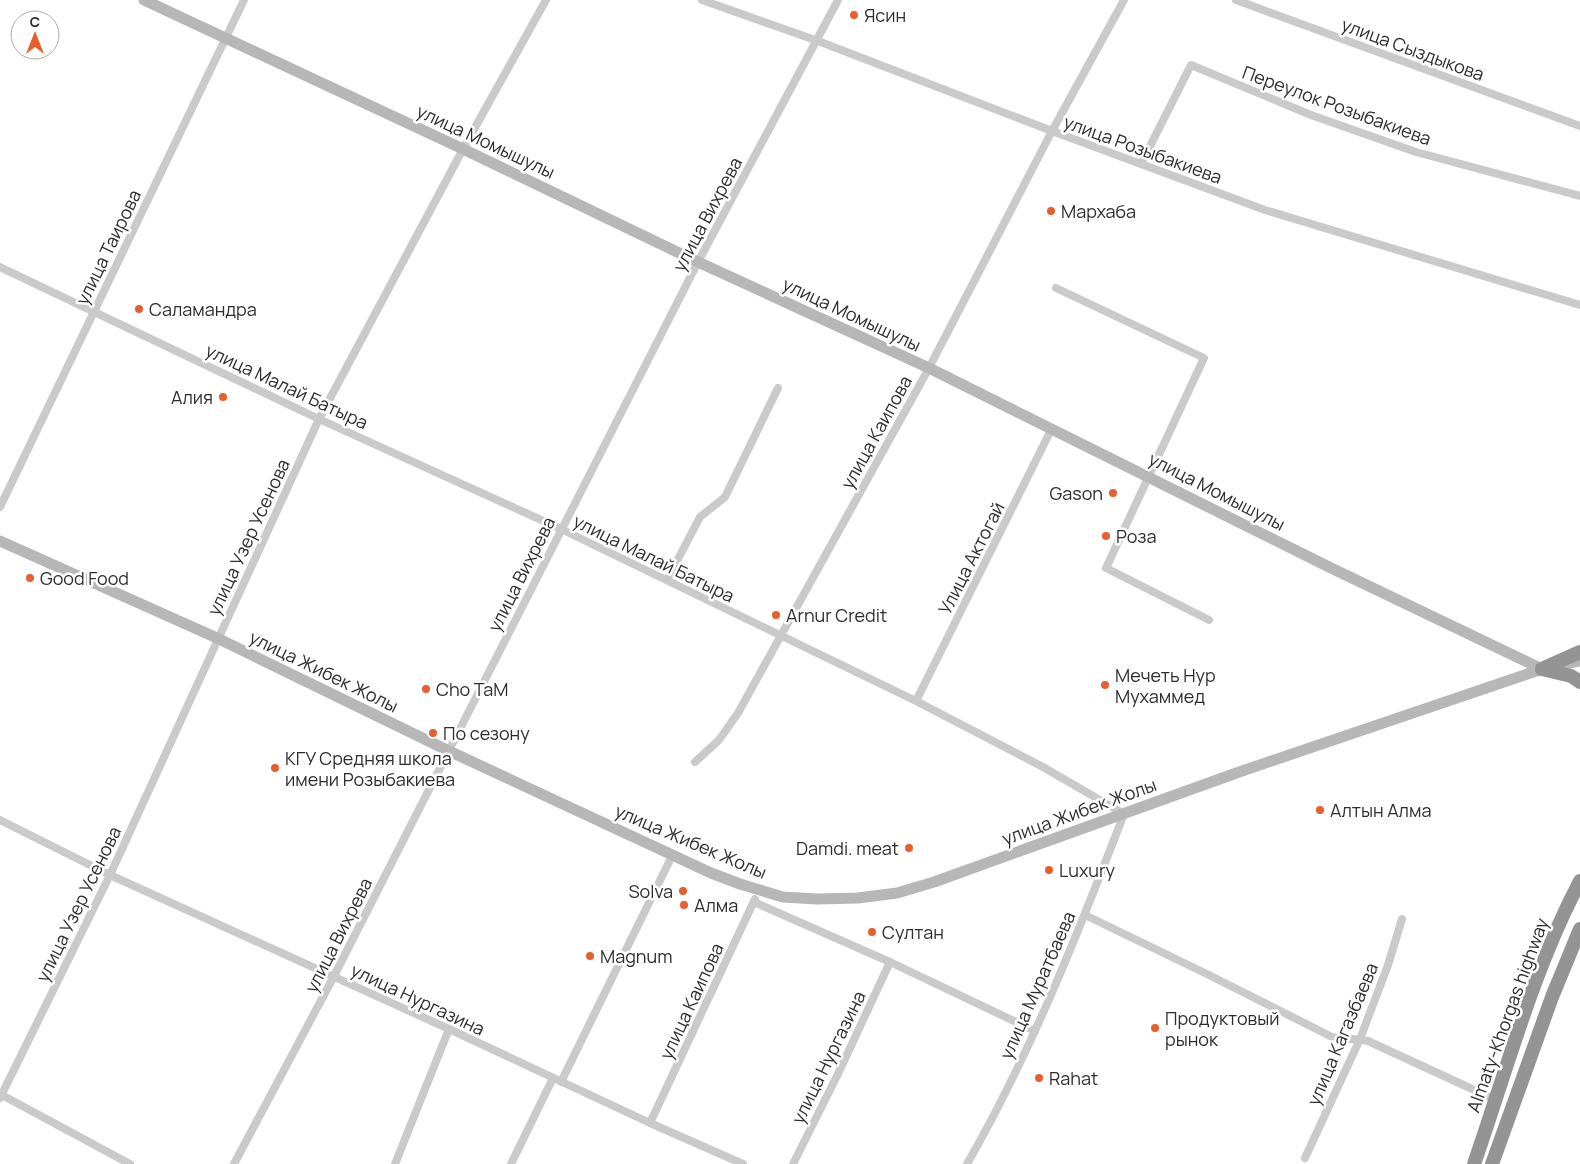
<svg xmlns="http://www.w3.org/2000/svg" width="1580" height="1164" viewBox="0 0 1580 1164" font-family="Manrope,sans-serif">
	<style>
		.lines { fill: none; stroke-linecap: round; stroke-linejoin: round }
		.street { stroke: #cacaca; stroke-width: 8 }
		.secondary { stroke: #b7b7b7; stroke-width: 11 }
		.highway { stroke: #949494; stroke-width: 14 }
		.poi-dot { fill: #e85e2c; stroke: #fff; stroke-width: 2 }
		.labels { text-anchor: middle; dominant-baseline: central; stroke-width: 5; stroke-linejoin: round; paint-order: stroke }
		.poi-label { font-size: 18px; fill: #2d2d2d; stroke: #fff; text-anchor: start }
		.street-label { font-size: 18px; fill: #2d2d2d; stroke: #fff }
	</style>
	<rect width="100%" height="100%" fill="#fff"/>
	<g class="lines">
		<g class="street">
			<polyline points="702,0 818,41 1052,131 1265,210 1580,305"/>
			<polyline points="1236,0 1580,126"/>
			<polyline points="1141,164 1191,65 1311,115 1416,152 1580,196"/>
			<path d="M0 267 319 419 561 529 916 701 1043 767 1124 814C1078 933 1031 1053 967 1164"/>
			<polyline points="1056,288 1204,358 1106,568 1209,620"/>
			<polyline points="0,507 244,0"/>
			<polyline points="667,580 700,517 725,497 778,388"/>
			<polyline points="916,701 1052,428"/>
			<polyline points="695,762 719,740 738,713 929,368 1052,131 1124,0"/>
			<polyline points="0,820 110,875 449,1029 650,1123 743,1164"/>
			<polyline points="754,902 890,962 1035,1031"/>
			<path d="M1085 915 1209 975 1332 1037C1344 1040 1356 1038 1368 1041L1496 1100"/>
			<polyline points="561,1082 673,854"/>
			<polyline points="0,1094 130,1164"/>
			<polyline points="0,1098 110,875 319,419 463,149 546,0"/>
			<polyline points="650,1123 755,899"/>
			<polyline points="1305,1158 1360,1039 1388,965 1402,919"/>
			<polyline points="234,1164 334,976 698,262 838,0"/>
			<polyline points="395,1164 449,1029"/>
			<polyline points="511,1164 553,1078"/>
			<polyline points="793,1164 837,1076 890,962"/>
		</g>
		<g class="secondary">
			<polyline points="144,0 463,149 698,262 929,368 1329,567 1542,669"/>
			<polyline points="0,541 217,638 449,751 711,873 740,884 783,897 817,899 858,898 897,893 934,882 1242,771 1542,669 1580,661"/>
		</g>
		<g class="highway">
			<polyline points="1542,669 1580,652"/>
			<polyline points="1542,669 1571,676 1580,682"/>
			<path d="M1474 1164C1507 1069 1533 970 1580 881"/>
			<polyline points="1492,1164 1552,997 1580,929"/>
		</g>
	</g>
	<g class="poi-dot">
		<circle cx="854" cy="15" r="5"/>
		<circle cx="1051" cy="211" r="5"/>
		<circle cx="139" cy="309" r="5"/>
		<circle cx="223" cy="397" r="5"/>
		<circle cx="1113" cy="493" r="5"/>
		<circle cx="1106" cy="536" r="5"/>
		<circle cx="30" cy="578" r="5"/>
		<circle cx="776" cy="615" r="5"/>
		<circle cx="1105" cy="685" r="5"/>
		<circle cx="426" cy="689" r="5"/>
		<circle cx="433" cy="733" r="5"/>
		<circle cx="275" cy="768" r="5"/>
		<circle cx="1320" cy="810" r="5"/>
		<circle cx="909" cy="848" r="5"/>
		<circle cx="1049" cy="870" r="5"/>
		<circle cx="683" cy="891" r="5"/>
		<circle cx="684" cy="905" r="5"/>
		<circle cx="872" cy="932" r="5"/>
		<circle cx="590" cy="956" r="5"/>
		<circle cx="1155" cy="1028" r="5"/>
		<circle cx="1039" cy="1078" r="5"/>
	</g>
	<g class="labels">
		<g class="poi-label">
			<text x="864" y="15">Ясин</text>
			<text x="1061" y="211">Мархаба</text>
			<text x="149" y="309">Саламандра</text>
			<text x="213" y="397" text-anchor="end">Алия</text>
			<text x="1103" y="493" text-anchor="end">Gason</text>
			<text x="1116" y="536">Роза</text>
			<text x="40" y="578">Good Food</text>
			<text x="786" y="615">Arnur Credit</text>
			<text x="1115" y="675">Мечеть Нур<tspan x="1115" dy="21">Мухаммед</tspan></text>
			<text x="436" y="689">Cho TaM</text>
			<text x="443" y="733">По сезону</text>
			<text x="285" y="758">КГУ Средняя школа<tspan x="285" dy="21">имени Розыбакиева</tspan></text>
			<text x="1330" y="810">Алтын Алма</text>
			<text x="899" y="848" text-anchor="end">Damdi. meat</text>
			<text x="1059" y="870">Luxury</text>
			<text x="673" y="891" text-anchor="end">Solva</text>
			<text x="694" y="905">Алма</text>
			<text x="882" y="932">Султан</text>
			<text x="600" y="956">Magnum</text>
			<text x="1165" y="1018">Продуктовый<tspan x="1165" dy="21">рынок</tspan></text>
			<text x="1049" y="1078">Rahat</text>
		</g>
		<g class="street-label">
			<text transform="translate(1413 49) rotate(20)">улица Сыздыкова</text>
			<text transform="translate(1337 105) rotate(20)">Переулок Розыбакиева</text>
			<text transform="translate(486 141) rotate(25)">улица Момышулы</text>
			<text transform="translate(1143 149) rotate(20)">улица Розыбакиева</text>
			<text transform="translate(707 214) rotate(-62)">улица Вихрева</text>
			<text transform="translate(108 247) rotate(-64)">улица Таирова</text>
			<text transform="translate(852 314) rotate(25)">улица Момышулы</text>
			<text transform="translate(287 386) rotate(25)">улица Малай Батыра</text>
			<text transform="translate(876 432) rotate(-61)">улица Каипова</text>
			<text transform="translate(1217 491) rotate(27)">улица Момышулы</text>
			<text transform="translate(248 537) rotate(-65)">улица Узер Усенова</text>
			<text transform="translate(654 558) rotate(26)">улица Малай Батыра</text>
			<text transform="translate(971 558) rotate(-63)">Улица Актогай</text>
			<text transform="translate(521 574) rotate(-63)">улица Вихрева</text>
			<text transform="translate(324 671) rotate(26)">улица Жибек Жолы</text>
			<text transform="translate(1079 811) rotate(-20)">улица Жибек Жолы</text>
			<text transform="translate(691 841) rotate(23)">улица Жибек Жолы</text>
			<text transform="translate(78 904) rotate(-64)">улица Узер Усенова</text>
			<text transform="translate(338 935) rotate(-63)">улица Вихрева</text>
			<text transform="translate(1037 985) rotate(-66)">улица Муратбаева</text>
			<text transform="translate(418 999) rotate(25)">улица Нургазина</text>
			<text transform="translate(691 1001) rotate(-65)">улица Каипова</text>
			<text transform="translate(1507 1015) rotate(-70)">Almaty-Khorgas highway</text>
			<text transform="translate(1342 1034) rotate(-67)">улица Кагазбаева</text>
			<text transform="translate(828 1057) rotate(-64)">улица Нургазина</text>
		</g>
	</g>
	<g transform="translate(35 35)"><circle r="24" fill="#ffffff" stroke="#ababab"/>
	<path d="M0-4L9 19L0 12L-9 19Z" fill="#e85e2c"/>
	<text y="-8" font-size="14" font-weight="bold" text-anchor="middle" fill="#2d2d2d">С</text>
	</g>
</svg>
